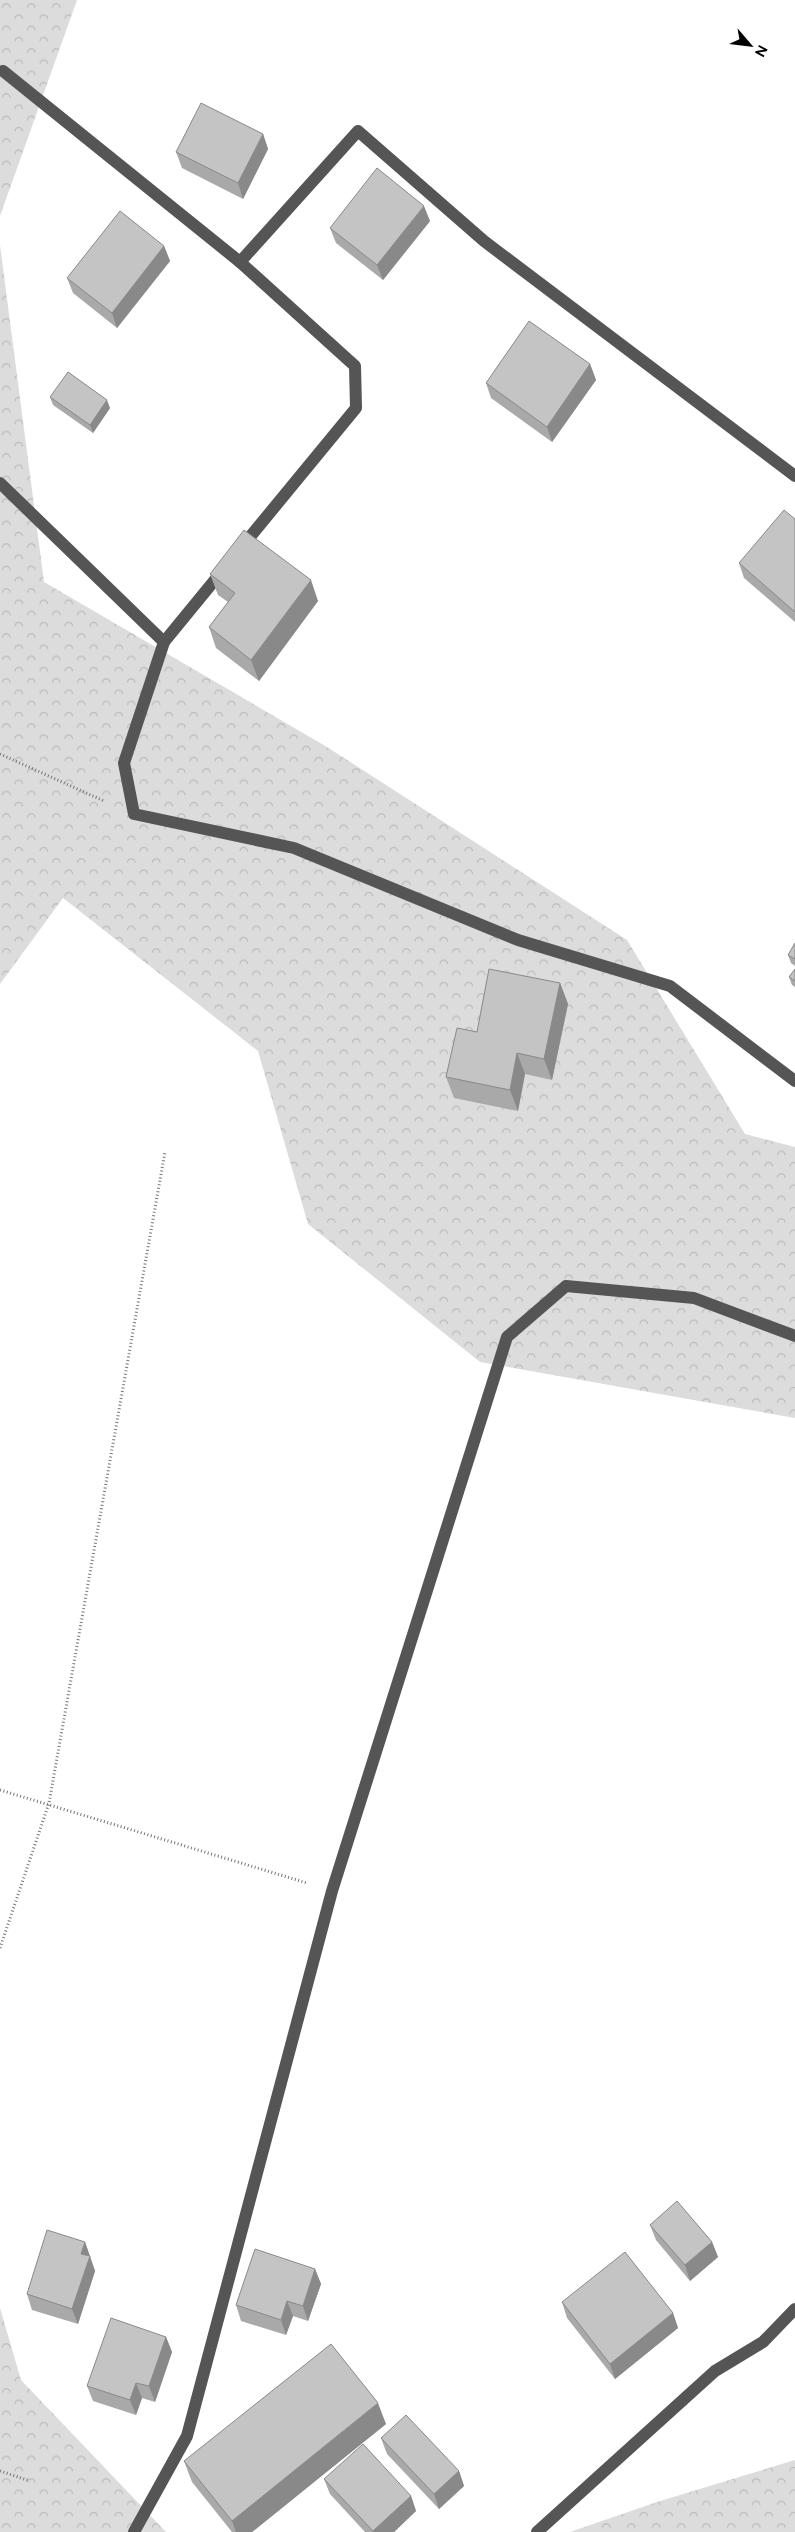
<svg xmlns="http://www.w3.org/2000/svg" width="795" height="2532" viewBox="0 0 795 2532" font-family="Figtree,sans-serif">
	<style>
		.forest { fill: url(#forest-crowns) }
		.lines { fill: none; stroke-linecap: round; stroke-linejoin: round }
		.path { stroke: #777; stroke-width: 3; stroke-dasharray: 1 2.5; stroke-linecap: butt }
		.minor { stroke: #555; stroke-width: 12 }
		.wall { fill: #a9a9a9 }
		.shaded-wall { fill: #898989 }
		.building { fill: #c4c4c4; stroke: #898989 }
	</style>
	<defs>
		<pattern id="forest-crowns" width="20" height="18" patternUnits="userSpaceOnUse" patternTransform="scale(1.25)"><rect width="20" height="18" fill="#dcdcdc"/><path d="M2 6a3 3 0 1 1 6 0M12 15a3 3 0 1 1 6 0" fill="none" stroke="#bbb"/></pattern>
	</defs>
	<rect width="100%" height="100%" fill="#fff"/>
	<g class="forest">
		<polygon points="0,0 77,0 0,216"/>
		<polygon points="0,245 44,582 327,747 627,940 745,1134 795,1147 795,1418 480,1362 308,1224 258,1051 63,898 0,984"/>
		<polygon points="0,2308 21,2380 166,2532 0,2532"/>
		<polygon points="795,2460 795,2532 570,2532 657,2502"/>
	</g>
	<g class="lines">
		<g class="path">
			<polyline points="0,754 104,801"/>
			<polyline points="0,1790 307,1883"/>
			<polyline points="0,1948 49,1803 165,1152"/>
			<polyline points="0,2471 30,2481"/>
		</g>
		<g class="minor">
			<polyline points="3,71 240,262"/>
			<polyline points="0,483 164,642"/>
			<polyline points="240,549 356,408 355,366 240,262 358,131 484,241 795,476"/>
			<polyline points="223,570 164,642 124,763 134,814 294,848 518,940 670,986 795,1081"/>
			<polyline points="134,2532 187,2436 332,1891 507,1337 566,1286 694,1298 795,1336"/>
			<polyline points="537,2532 715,2371 763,2342 795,2309"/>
		</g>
	</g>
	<g class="wall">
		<polygon points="263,134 268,149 243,199 182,168 176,152"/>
		<polygon points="430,221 383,280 336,243 330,228"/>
		<polygon points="164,246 170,261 117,328 73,293 67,278"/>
		<polygon points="590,364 596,380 552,442 491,398 486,383"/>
		<polygon points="50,397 110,408 93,433 53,405"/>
		<polygon points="795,519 795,622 744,578 739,563"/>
		<polygon points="210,574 318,601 259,681 216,648 209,627 228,602 218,595"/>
		<polygon points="795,943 795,966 791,963 788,955"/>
		<polygon points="795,969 795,987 792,985 789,977"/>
		<polygon points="560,983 568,1004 552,1080 525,1074 518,1111 454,1098 446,1077 477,1032"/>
		<polygon points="650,2225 712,2242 718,2257 690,2281 656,2240"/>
		<polygon points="85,2242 95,2271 78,2324 32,2310 27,2294"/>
		<polygon points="315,2269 321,2284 308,2321 293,2316 286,2335 241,2321 236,2305"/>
		<polygon points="562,2302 673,2313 678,2328 615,2379 567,2318"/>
		<polygon points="166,2337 172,2352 155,2402 142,2398 136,2415 93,2401 87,2386"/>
		<polygon points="386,2424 252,2532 232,2532 192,2482 184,2461"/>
		<polygon points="381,2438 459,2471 464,2486 439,2509 387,2454"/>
		<polygon points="324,2479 411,2496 416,2511 394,2532 365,2532 330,2494"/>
	</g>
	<g class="shaded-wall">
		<polygon points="263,134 268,149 243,199 238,183"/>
		<polygon points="424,206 430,221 383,280 377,265"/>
		<polygon points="164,246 170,261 117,328 112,313"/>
		<polygon points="590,364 596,380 552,442 547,427"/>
		<polygon points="107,400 110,408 93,433 90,425"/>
		<polygon points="311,580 318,601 259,681 251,660"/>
		<polygon points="560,983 568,1004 552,1080 544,1059"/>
		<polygon points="517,1053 525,1074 518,1111 510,1090"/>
		<polygon points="85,2242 95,2271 78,2324 72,2309 81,2254"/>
		<polygon points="712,2242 718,2257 690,2281 685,2265"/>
		<polygon points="315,2269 321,2284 308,2321 303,2306"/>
		<polygon points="287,2301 293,2316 286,2335 281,2320"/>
		<polygon points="673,2313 678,2328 615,2379 610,2364"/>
		<polygon points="166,2337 172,2352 155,2402 149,2386"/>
		<polygon points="136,2383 142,2398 136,2415 130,2400"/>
		<polygon points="378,2403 386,2424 252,2532 236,2532 232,2521"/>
		<polygon points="459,2471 464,2486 439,2509 434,2494"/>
		<polygon points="411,2496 416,2511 394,2532 373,2532 373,2531"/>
	</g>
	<g class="building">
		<polygon points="201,103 263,134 238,183 176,152"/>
		<polygon points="377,168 424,206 377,265 330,228"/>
		<polygon points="120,211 164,246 112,313 67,278"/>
		<polygon points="529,321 590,364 547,427 486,383"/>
		<polygon points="68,372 107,400 90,425 50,397"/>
		<polygon points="784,510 795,519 795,612 739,563"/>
		<polygon points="244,530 311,580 251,660 209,627 235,593 210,574"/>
		<polygon points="795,943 795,959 788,955"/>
		<polygon points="489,969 560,983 544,1059 517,1053 510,1090 446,1077 457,1028 477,1032"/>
		<polygon points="795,969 795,981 789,977"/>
		<polygon points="677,2201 712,2242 685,2265 650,2225"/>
		<polygon points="47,2230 85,2242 81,2254 90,2256 72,2309 27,2294"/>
		<polygon points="255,2249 315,2269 303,2306 287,2301 281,2320 236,2305"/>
		<polygon points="625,2252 673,2313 610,2364 562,2302"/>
		<polygon points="111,2318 166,2337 149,2386 136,2383 130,2400 87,2386"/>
		<polygon points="331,2344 378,2403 232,2521 184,2461"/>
		<polygon points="406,2415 459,2471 434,2494 381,2438"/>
		<polygon points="363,2444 411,2496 373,2531 324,2479"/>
	</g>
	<g transform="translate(750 45) rotate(118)" stroke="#ffffff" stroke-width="4" paint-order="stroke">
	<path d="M0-4L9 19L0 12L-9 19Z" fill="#000000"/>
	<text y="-8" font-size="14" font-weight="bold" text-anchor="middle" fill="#000000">N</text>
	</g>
</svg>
